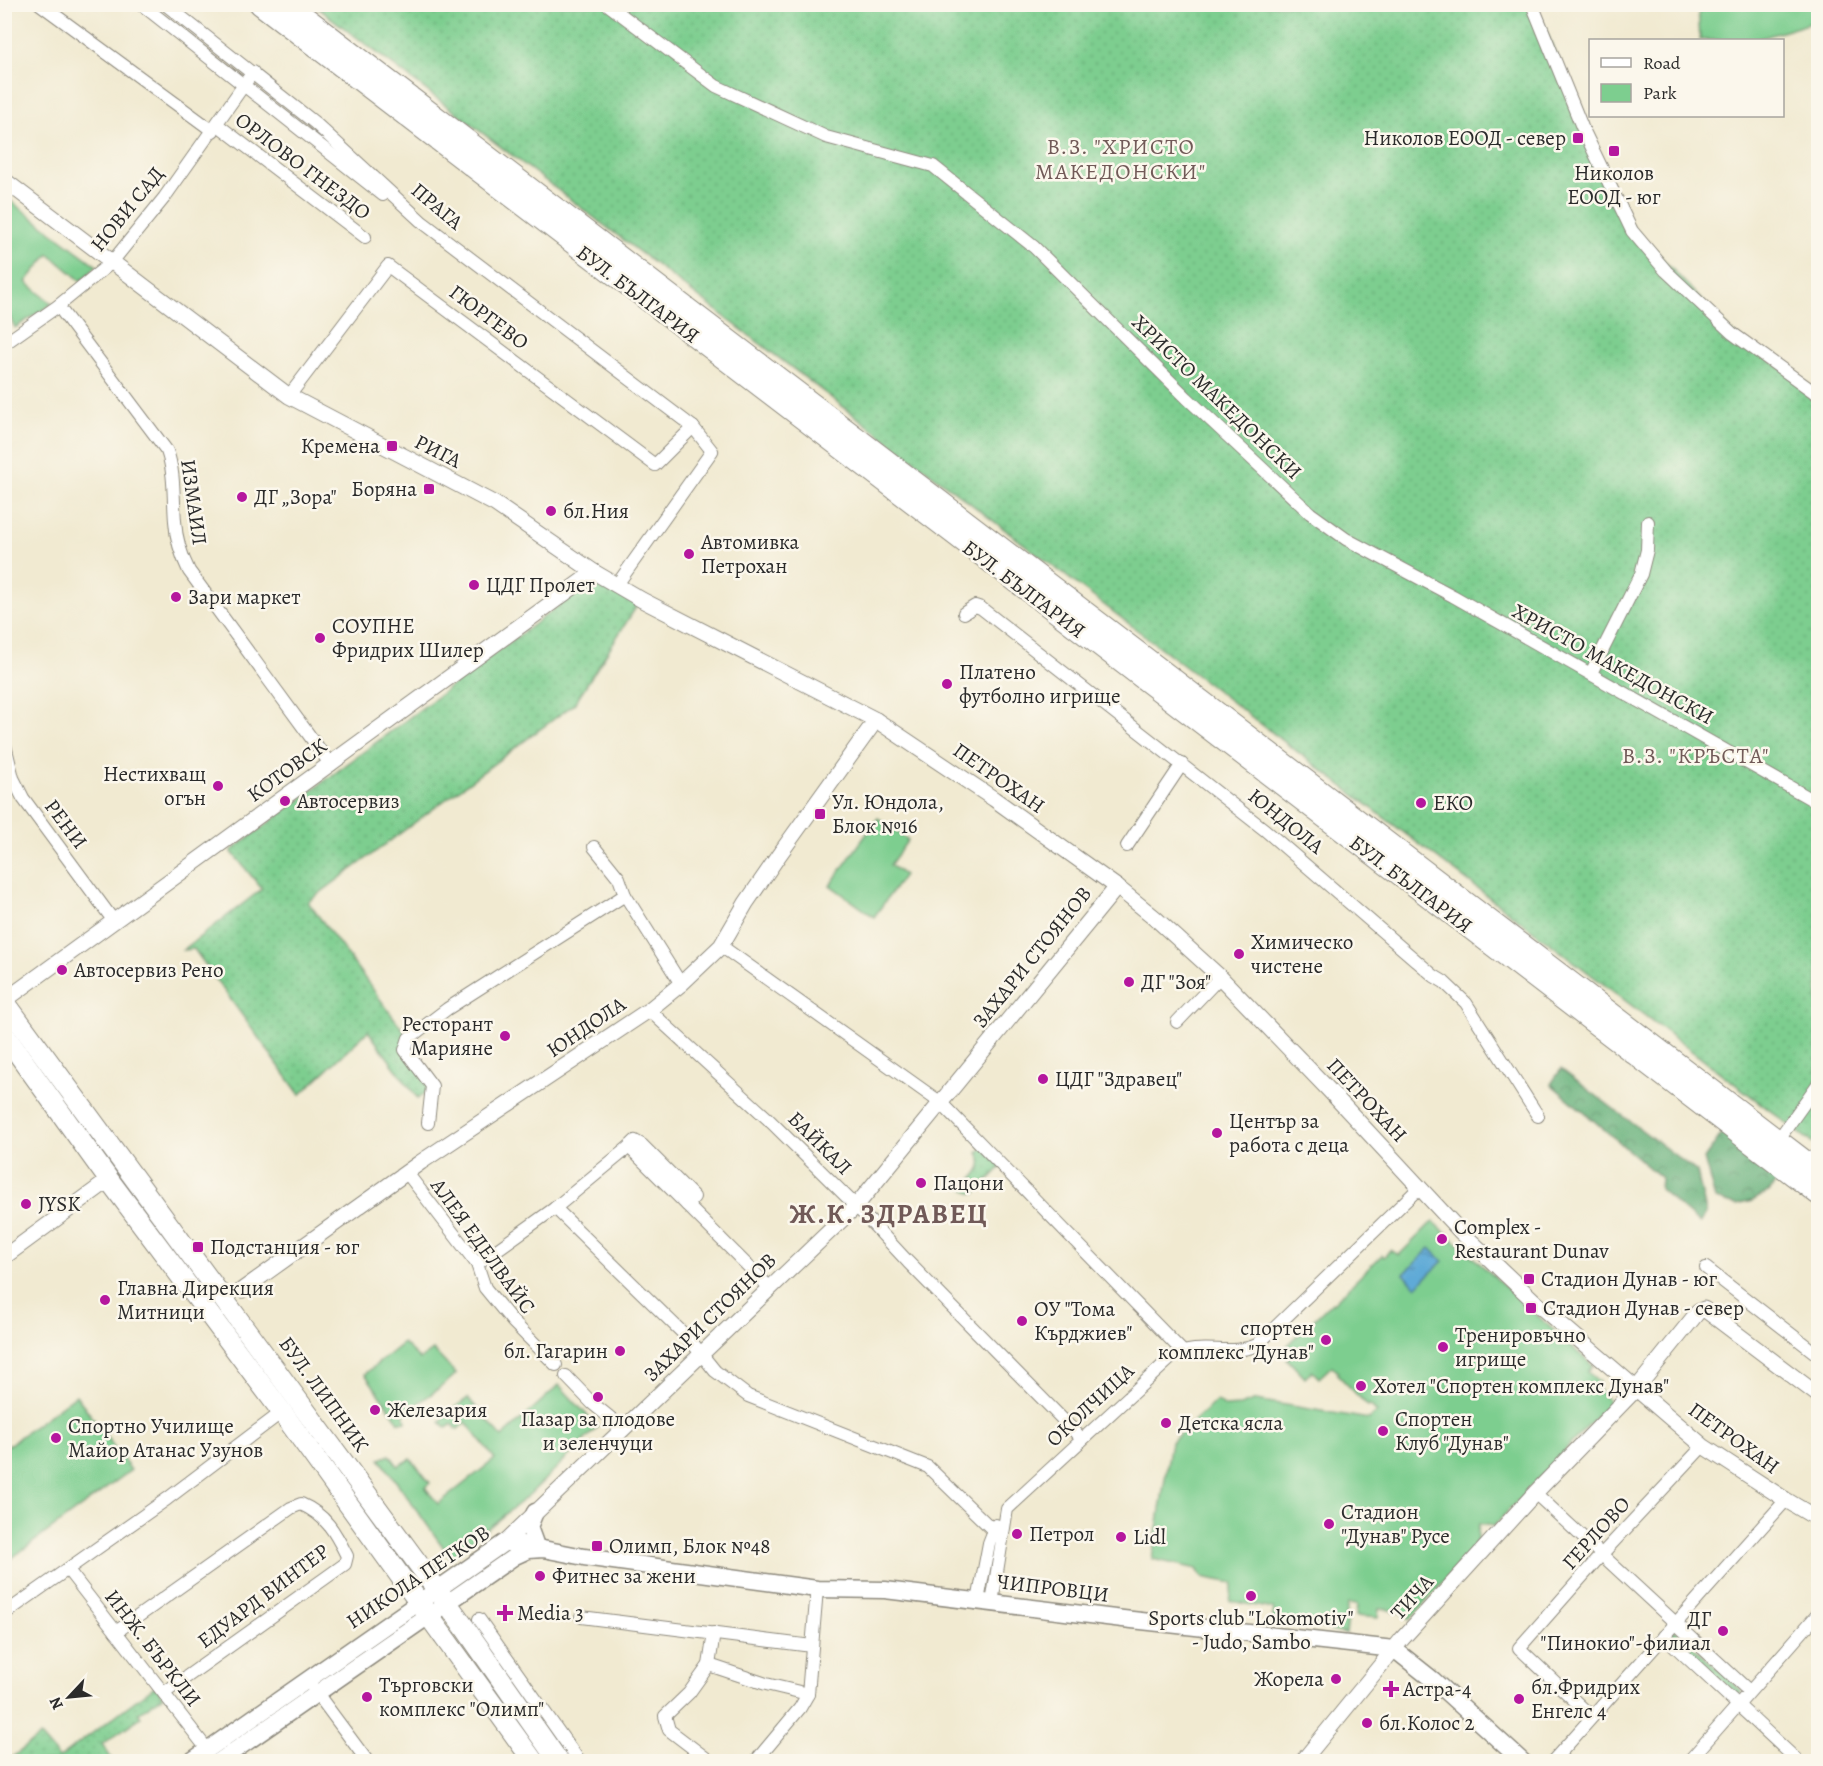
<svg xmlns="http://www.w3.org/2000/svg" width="1823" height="1766" viewBox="0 0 1823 1766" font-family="Alegreya,serif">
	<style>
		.grass { fill: url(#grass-dots); stroke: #547c5d; stroke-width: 1.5 }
		.forest { fill: url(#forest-crowns); stroke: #486e52; stroke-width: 1.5 }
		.green { fill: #7dce8f; stroke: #547c5d; stroke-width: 1.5 }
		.water { fill: url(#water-ripples); stroke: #456a81; stroke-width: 1.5 }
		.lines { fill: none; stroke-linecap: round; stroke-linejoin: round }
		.minor-casing { stroke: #8e8a7e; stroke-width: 14 }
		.tertiary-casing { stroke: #8e8a7e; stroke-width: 17 }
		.secondary-casing { stroke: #8e8a7e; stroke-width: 19 }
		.primary-casing { stroke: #8e8a7e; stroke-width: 22 }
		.trunk-casing { stroke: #8e8a7e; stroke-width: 23 }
		.minor { stroke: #fff; stroke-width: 12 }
		.tertiary { stroke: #fff; stroke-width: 15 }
		.secondary { stroke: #fff; stroke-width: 16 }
		.primary { stroke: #fff; stroke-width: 20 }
		.trunk { stroke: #fff; stroke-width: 21 }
		.poi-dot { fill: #b5179e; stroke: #fbf7ec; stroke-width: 2 }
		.labels { text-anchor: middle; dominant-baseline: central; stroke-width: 5; stroke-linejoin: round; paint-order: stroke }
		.poi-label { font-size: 21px; fill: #2b2b2b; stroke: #fbf7ec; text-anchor: start }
		.street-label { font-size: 21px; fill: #2b2b2b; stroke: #fbf7ec }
		.neighbourhood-label { font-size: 22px; letter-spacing: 1.5px; fill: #715a58; stroke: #fbf7ec }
		.district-label { font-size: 27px; font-weight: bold; letter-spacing: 1.5px; fill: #715a58; stroke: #fbf7ec }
	</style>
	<defs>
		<pattern id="grass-dots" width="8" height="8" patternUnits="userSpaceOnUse" patternTransform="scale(1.5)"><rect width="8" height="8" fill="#7dce8f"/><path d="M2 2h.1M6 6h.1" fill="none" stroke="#6cb17c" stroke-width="1.8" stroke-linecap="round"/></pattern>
		<pattern id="forest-crowns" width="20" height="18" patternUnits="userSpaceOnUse" patternTransform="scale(1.5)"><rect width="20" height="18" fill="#66b17a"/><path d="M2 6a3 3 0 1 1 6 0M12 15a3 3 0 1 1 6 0" fill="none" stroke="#549064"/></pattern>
		<pattern id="water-ripples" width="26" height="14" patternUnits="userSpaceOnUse" patternTransform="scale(1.5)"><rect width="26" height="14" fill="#5faad7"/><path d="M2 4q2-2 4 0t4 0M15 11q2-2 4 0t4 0" fill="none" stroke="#4f8baf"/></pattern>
	</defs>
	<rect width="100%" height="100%" fill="#fbf7ec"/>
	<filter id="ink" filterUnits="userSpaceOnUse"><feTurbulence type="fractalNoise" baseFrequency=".0167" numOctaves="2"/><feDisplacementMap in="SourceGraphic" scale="12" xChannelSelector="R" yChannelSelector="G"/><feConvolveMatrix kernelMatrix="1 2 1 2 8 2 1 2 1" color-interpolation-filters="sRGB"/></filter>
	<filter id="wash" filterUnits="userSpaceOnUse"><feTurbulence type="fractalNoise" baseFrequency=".008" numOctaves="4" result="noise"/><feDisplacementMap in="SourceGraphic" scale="24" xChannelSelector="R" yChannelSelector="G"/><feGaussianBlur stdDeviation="1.35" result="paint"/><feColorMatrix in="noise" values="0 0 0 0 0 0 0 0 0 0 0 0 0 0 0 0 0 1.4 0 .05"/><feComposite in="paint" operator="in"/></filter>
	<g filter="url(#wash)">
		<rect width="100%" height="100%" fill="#f1ead1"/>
		<g class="grass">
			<polygon points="314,5 1535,5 1626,220 1732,333 1818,395 1818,1147"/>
			<polygon points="589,583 638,604 574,704 308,902 409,1038 406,1050 432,1086 418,1099 368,1031 300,1095 194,949 183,950 262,889 231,851"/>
			<path d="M983 1147 1002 1166 976 1193H971L965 1189C972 1177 989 1167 978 1153Z"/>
			<polygon points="155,1686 163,1696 138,1713 141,1717 102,1744 113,1761 6,1762 40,1736 59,1758"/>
		</g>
		<g class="forest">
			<polygon points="1561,1069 1697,1172 1706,1212 1700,1224 1660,1189 1661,1178 1551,1084"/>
			<polygon points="1723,1132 1781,1174 1770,1191 1752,1201 1736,1205 1715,1199 1704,1159"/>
		</g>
		<g class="green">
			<polygon points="1698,5 1818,5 1818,21 1755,40 1700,40"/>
			<polygon points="9,200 97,266 81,281 49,254 26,282 52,304 15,328 5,307 4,205"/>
			<polygon points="878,818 908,840 890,865 904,875 874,917 830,885"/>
			<polygon points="1433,1221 1593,1366 1588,1372 1599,1382 1595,1386 1610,1402 1494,1526 1479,1524 1477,1540 1466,1556 1410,1620 1401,1612 1379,1608 1378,1618 1356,1616 1357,1605 1348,1604 1345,1617 1348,1618 1346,1634 1330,1631 1330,1629 1288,1622 1287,1624 1272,1621 1274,1609 1230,1601 1233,1583 1202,1577 1197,1569 1152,1559 1171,1442 1217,1400 1225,1407 1240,1406 1256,1400 1369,1419 1377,1412 1370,1405 1368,1406 1337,1374 1338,1372 1332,1366 1319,1378 1312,1371 1305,1378 1287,1359 1293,1353 1287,1346 1332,1302 1333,1303 1382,1255 1384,1257 1390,1250 1399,1255"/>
			<path d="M403 1343 420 1359 433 1350 456 1374C440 1390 421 1400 404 1414L406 1422H399L365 1374Z"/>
			<polygon points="559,1385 598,1427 530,1494 451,1558 380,1459 390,1455 398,1466 411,1459 430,1483 425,1487 438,1504 495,1459 466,1422 457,1430 453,1424 446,1428 440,1422 447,1413 468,1398 502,1437"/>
			<polygon points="76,1395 131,1470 5,1563 5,1448"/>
			<polygon points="1675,1630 1742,1691 1738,1696 1670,1635"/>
		</g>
		<polygon class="water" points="1430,1248 1443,1261 1416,1287 1404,1274"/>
	</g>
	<g filter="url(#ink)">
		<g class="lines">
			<g class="minor-casing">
				<g id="minor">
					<polyline points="40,4 213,131"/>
					<polyline points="141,4 383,195"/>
					<polyline points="165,4 315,123 421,221 693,427 712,451 616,586"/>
					<polyline points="607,4 716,86 826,137 933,166 1034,247 1187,398 1310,513 1346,539 1453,596 1818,803"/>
					<polyline points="1532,4 1582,127 1632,231 1666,271 1732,333 1818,395"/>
					<polyline points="218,125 365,237"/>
					<path d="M58 306 167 451C175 473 173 498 175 521 176 539 181 555 189 571L331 765"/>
					<polyline points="4,344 58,306 112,262 164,198 253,72"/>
					<polyline points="289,396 388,266 655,465 693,427"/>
					<polyline points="964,613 975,606 981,608 1265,830 1434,976 1444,982 1466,1003 1538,1116"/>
					<polyline points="1591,673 1641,574 1647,550 1648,522"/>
					<polyline points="4,741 13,778 23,798 113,920"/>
					<polyline points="1127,846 1182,764"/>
					<polyline points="594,847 619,878 625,895 681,984"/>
					<polyline points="721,946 941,1103 1182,1351"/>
					<polyline points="649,1010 767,1118 856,1206 908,1262 1082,1439"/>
					<polyline points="1177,1022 1220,977"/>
					<polyline points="428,1123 432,1086 405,1050 409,1038 447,1009 625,895"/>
					<polyline points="1778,1140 1818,1084"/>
					<polyline points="629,1147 635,1141 642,1145 694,1197 687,1205"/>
					<polyline points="407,1173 477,1264 485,1288 513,1322 556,1365"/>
					<polyline points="555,1208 629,1147 770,1288"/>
					<polyline points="477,1264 555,1208 690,1340 715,1371 748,1396 928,1467 993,1530"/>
					<polyline points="1706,1268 1818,1355"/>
					<polyline points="566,1376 592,1403 624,1429"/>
					<polyline points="1535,1493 1749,1691"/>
					<polyline points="68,1570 207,1749"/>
					<polyline points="978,1601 989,1543 996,1525"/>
					<path d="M992 1603 1007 1509 1173 1356C1200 1342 1230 1357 1257 1345L1419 1188"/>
					<polyline points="4,1614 167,1499 282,1412"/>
					<polyline points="581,1617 812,1646"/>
					<polyline points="479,1619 580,1762"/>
					<path d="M116 1632 291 1508 301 1504C326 1515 335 1532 347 1556L345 1564 164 1693"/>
					<polyline points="1664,1636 1799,1762"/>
					<polyline points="709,1665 766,1684 808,1694"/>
					<polyline points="313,1688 368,1762"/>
					<polyline points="1591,1716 1519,1648 1602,1554 1703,1446"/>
					<polyline points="711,1762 669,1730 665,1716 689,1693 709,1665 714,1633"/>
					<polyline points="755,1762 800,1708 808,1694 817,1589"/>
					<polyline points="1552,1762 1786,1500"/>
					<polyline points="1688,1762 1818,1614"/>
				</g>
			</g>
			<g class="tertiary-casing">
				<g id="tertiary">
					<polyline points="4,180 289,396 495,504 594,572 642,600 876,720 994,799 1117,887 1154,917 1220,977 1328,1089 1460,1231 1534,1301 1703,1446 1786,1500 1818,1519"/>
					<polyline points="4,1001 594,572"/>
					<polyline points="4,1257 109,1180"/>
					<polyline points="242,1290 421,1162 649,1010 681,984 721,946 746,903 779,855 876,720"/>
					<polyline points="504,1543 856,1206 1117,887"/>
					<polyline points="1302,1762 1402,1639 1535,1493 1636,1389 1698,1312 1704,1309 1818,1395"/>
				</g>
			</g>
			<g class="secondary-casing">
				<g id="secondary">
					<polyline points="535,1512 529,1527 537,1549"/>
					<polyline points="190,1762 504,1543 519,1543 536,1549"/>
					<polyline points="218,1762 515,1556 528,1550 543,1549 584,1557 817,1589 885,1590 1123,1619 1394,1649 1433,1680 1523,1762"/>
				</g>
			</g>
			<g class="primary-casing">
				<g id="primary">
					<polyline points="4,1001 458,1618 559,1762"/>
					<polyline points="4,1034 109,1180 282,1412 534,1762"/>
				</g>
			</g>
			<g class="trunk-casing">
				<g id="trunk">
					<polyline points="260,4 1818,1194"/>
					<polyline points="288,4 1818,1171"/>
				</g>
			</g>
			<use href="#minor" class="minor"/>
			<use href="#tertiary" class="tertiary"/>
			<use href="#secondary" class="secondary"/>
			<use href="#primary" class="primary"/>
			<use href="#trunk" class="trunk"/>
		</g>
	</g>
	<g class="poi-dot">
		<rect x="1572" y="132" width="12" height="12" rx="3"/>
		<rect x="1608" y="145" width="12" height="12" rx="3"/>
		<rect x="386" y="440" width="12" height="12" rx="3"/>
		<rect x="423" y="483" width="12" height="12" rx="3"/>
		<circle cx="242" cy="497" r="6"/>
		<circle cx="551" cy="511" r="6"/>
		<circle cx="689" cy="554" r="6"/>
		<circle cx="474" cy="585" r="6"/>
		<circle cx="176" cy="597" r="6"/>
		<circle cx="320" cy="638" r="6"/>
		<circle cx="947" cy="684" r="6"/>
		<circle cx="218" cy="786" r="6"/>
		<circle cx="285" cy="801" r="6"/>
		<circle cx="1421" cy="803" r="6"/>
		<rect x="814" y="808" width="12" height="12" rx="3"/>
		<circle cx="1239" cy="954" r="6"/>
		<circle cx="62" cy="970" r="6"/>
		<circle cx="1129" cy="982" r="6"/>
		<circle cx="505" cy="1036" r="6"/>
		<circle cx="1043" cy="1079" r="6"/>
		<circle cx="1217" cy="1133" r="6"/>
		<circle cx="921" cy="1183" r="6"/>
		<circle cx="26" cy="1204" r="6"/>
		<circle cx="1442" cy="1239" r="6"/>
		<rect x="192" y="1241" width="12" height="12" rx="3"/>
		<rect x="1523" y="1273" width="12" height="12" rx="3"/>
		<circle cx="105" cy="1300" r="6"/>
		<rect x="1525" y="1302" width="12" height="12" rx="3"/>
		<circle cx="1022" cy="1321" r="6"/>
		<circle cx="1326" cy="1340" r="6"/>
		<circle cx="1443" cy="1347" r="6"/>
		<circle cx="620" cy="1351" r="6"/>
		<circle cx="1361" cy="1386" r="6"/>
		<circle cx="598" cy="1397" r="6"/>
		<circle cx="375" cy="1410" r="6"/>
		<circle cx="1166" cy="1423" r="6"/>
		<circle cx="1383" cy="1431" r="6"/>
		<circle cx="56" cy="1438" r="6"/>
		<circle cx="1329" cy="1524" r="6"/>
		<circle cx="1017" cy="1534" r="6"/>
		<circle cx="1121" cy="1537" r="6"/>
		<rect x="591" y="1540" width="12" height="12" rx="3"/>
		<circle cx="540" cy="1576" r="6"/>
		<circle cx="1251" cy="1596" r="6"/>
		<path d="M502 1604h6v6h6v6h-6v6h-6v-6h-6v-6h6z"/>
		<circle cx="1723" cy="1631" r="6"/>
		<circle cx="1336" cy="1679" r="6"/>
		<path d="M1388 1680h6v6h6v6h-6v6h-6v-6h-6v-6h6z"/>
		<circle cx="367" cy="1697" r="6"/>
		<circle cx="1519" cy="1699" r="6"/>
		<circle cx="1367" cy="1723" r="6"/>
	</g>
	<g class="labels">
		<g class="poi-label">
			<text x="1566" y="138" text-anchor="end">Николов ЕООД - север</text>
			<text x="1614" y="173" text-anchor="middle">Николов<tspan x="1614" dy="24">ЕООД - юг</tspan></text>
			<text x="380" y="446" text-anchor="end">Кремена</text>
			<text x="417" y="489" text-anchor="end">Боряна</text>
			<text x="254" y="497">ДГ „Зора"</text>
			<text x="563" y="511">бл.Ния</text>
			<text x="701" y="542">Автомивка<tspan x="701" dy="24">Петрохан</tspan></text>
			<text x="486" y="585">ЦДГ Пролет</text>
			<text x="188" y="597">Зари маркет</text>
			<text x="332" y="626">СОУПНЕ<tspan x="332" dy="24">Фридрих Шилер</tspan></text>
			<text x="959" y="672">Платено<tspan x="959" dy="24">футболно игрище</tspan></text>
			<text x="206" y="774" text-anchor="end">Нестихващ<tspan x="206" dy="24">огън</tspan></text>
			<text x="297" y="801">Автосервиз</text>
			<text x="832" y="802">Ул. Юндола,<tspan x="832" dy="24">Блок №16</tspan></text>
			<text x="1433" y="803">ЕКО</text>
			<text x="1251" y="942">Химическо<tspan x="1251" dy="24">чистене</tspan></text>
			<text x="74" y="970">Автосервиз Рено</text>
			<text x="1141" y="982">ДГ "Зоя"</text>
			<text x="493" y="1024" text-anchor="end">Ресторант<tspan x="493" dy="24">Марияне</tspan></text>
			<text x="1055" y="1079">ЦДГ "Здравец"</text>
			<text x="1229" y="1121">Център за<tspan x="1229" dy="24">работа с деца</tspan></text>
			<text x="933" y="1183">Пацони</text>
			<text x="38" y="1204">JYSK</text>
			<text x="1454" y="1227">Complex -<tspan x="1454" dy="24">Restaurant Dunav</tspan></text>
			<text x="210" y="1247">Подстанция - юг</text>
			<text x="1541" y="1279">Стадион Дунав - юг</text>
			<text x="117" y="1288">Главна Дирекция<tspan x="117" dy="24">Митници</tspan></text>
			<text x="1543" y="1308">Стадион Дунав - север</text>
			<text x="1034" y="1309">ОУ "Тома<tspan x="1034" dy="24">Кърджиев"</tspan></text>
			<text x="1314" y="1328" text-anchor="end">спортен<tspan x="1314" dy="24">комплекс "Дунав"</tspan></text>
			<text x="1455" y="1335">Тренировъчно<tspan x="1455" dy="24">игрище</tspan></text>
			<text x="608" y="1351" text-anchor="end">бл. Гагарин</text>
			<text x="1373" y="1386">Хотел "Спортен комплекс Дунав"</text>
			<text x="387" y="1410">Железария</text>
			<text x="598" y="1419" text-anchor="middle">Пазар за плодове<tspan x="598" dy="24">и зеленчуци</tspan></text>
			<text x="1395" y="1419">Спортен<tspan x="1395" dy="24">Клуб "Дунав"</tspan></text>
			<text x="1178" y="1423">Детска ясла</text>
			<text x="68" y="1426">Спортно Училище<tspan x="68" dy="24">Майор Атанас Узунов</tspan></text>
			<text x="1341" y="1512">Стадион<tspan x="1341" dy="24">"Дунав" Русе</tspan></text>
			<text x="1029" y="1534">Петрол</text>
			<text x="1133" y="1537">Lidl</text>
			<text x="609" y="1546">Олимп, Блок №48</text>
			<text x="552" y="1576">Фитнес за жени</text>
			<text x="517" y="1613">Media 3</text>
			<text x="1251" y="1618" text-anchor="middle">Sports club "Lokomotiv"<tspan x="1251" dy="24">- Judo, Sambo</tspan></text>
			<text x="1711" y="1619" text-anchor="end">ДГ<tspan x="1711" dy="24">"Пинокио"-филиал</tspan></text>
			<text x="1324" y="1679" text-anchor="end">Жорела</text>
			<text x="379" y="1685">Търговски<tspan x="379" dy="24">комплекс "Олимп"</tspan></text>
			<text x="1531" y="1687">бл.Фридрих<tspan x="1531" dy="24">Енгелс 4</tspan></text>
			<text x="1403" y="1689">Астра-4</text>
			<text x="1379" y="1723">бл.Колос 2</text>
		</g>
		<g class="street-label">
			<text transform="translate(303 166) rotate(37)">ОРЛОВО ГНЕЗДО</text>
			<text transform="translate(437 206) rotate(40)">ПРАГА</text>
			<text transform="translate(127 209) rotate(-51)">НОВИ САД</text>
			<text transform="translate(638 294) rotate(37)">БУЛ. БЪЛГАРИЯ</text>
			<text transform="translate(489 317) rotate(37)">ГЮРГЕВО</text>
			<text transform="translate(1217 397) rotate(44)">ХРИСТО МАКЕДОНСКИ</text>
			<text transform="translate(438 451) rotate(27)">РИГА</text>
			<text transform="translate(194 502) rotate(82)">ИЗМАИЛ</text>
			<text transform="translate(1024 589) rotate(37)">БУЛ. БЪЛГАРИЯ</text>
			<text transform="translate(1613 664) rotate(29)">ХРИСТО МАКЕДОНСКИ</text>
			<text transform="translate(287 770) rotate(-36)">КОТОВСК</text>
			<text transform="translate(999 778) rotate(35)">ПЕТРОХАН</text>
			<text transform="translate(1286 821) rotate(39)">ЮНДОЛА</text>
			<text transform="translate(66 824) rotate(53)">РЕНИ</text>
			<text transform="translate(1411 884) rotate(37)">БУЛ. БЪЛГАРИЯ</text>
			<text transform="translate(1032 957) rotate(-51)">ЗАХАРИ СТОЯНОВ</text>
			<text transform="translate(586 1027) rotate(-34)">ЮНДОЛА</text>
			<text transform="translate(1367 1100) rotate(47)">ПЕТРОХАН</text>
			<text transform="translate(820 1143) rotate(45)">БАЙКАЛ</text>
			<text transform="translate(483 1246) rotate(54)">АЛЕЯ ЕДЕЛВАЙС</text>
			<text transform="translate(710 1317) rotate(-44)">ЗАХАРИ СТОЯНОВ</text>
			<text transform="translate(324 1394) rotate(54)">БУЛ. ЛИПНИК</text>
			<text transform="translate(1090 1405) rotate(-43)">ОКОЛЧИЦА</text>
			<text transform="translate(1734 1438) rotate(36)">ПЕТРОХАН</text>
			<text transform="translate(1596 1533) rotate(-48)">ГЕРЛОВО</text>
			<text transform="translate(418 1577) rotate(-34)">НИКОЛА ПЕТКОВ</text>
			<text transform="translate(1053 1588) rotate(7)">ЧИПРОВЦИ</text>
			<text transform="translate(263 1596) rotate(-37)">ЕДУАРД ВИНТЕР</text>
			<text transform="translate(1412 1597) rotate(-48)">ТИЧА</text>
			<text transform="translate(153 1648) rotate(52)">ИНЖ. БЪРКЛИ</text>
		</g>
		<g class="neighbourhood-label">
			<text x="1121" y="147">В.З. "ХРИСТО<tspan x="1121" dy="25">МАКЕДОНСКИ"</tspan></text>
			<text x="1696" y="756">В.З. "КРЪСТА"</text>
		</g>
		<g class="district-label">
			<text x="889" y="1214">Ж.К. ЗДРАВЕЦ</text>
		</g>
	</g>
	<rect width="1823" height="1766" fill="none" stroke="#fbf7ec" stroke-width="24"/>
	<rect x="1589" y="39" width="195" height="78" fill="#fbf7ec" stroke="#a8a59f" stroke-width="1.5"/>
	<rect x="1601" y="58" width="30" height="9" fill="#ffffff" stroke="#a8a59f" stroke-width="1.5"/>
	<text x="1643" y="69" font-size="18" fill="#2b2b2b">Road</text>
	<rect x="1601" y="84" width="30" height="18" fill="#7dce8f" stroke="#a8a59f" stroke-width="1.5"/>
	<text x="1643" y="99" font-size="18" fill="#2b2b2b">Park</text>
	<g transform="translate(69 1697) rotate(244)" stroke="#fbf7ec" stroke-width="4.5" paint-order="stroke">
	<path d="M0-4.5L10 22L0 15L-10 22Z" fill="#2b2b2b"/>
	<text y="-9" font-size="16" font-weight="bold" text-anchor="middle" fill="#2b2b2b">N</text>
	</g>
</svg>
